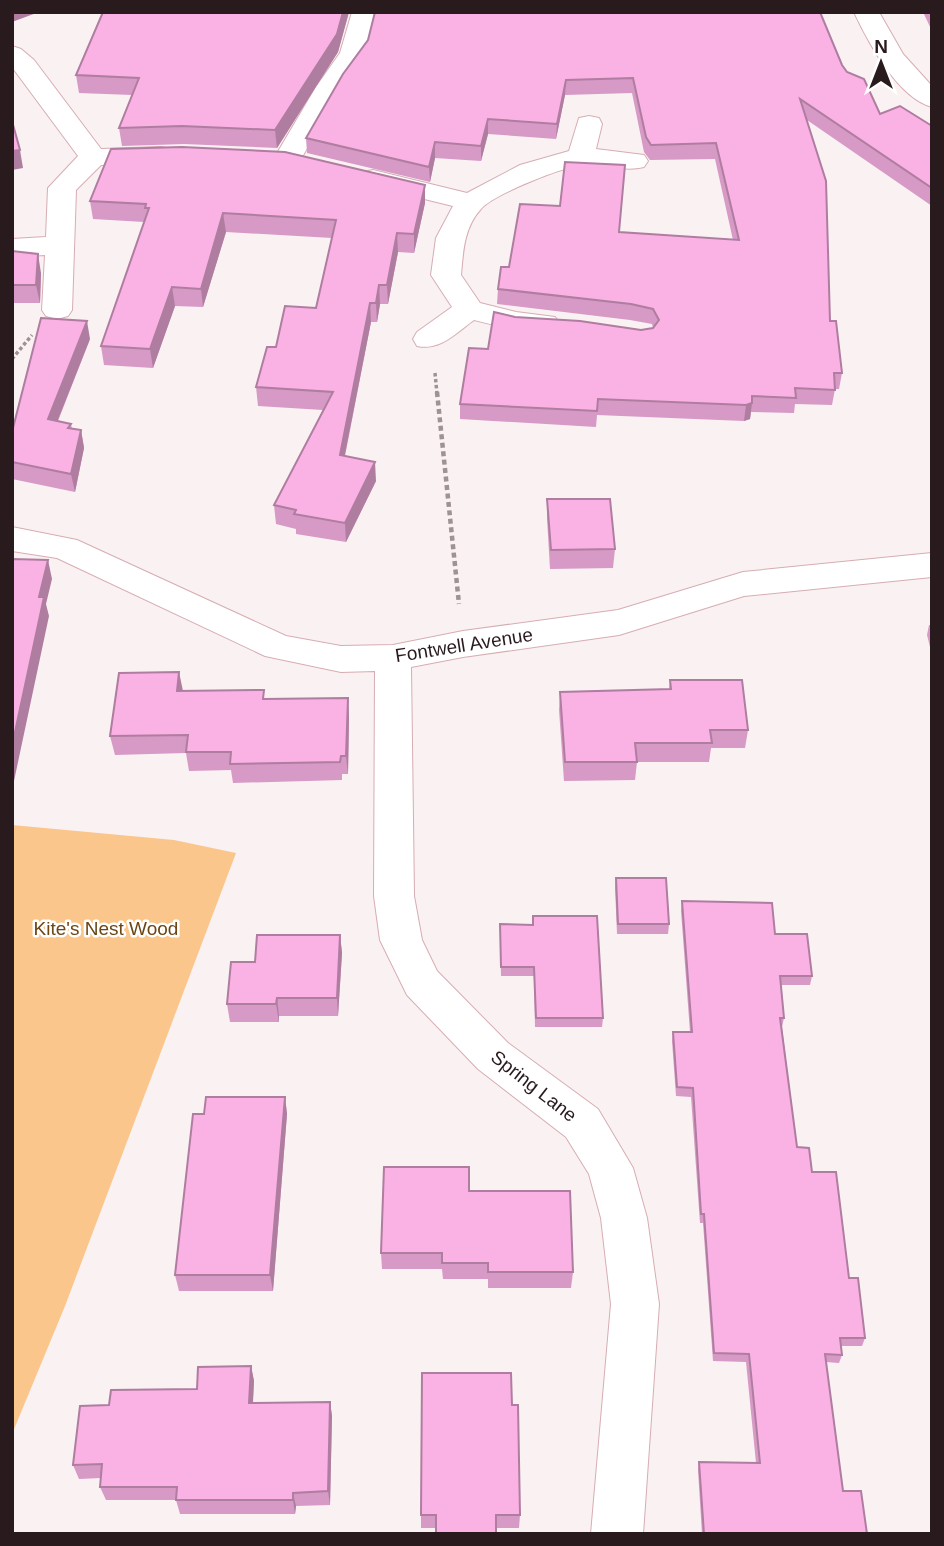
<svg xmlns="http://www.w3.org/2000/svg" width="944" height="1546" viewBox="0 0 944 1546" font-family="Arial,sans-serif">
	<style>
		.green { fill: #fac68b }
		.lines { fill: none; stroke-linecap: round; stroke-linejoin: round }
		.street-casing { stroke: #d6adb3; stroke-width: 2 }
		.path-far1 { stroke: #9e9294; stroke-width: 3.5; stroke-dasharray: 3.5 2.5; stroke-linecap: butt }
		.path { stroke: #9e9294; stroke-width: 4.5; stroke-dasharray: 5 3.5; stroke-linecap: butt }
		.street { fill: #fff; fill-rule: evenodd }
		.wall { fill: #d799c5 }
		.shaded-wall { fill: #af7da0 }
		.building { fill: #fab2e5; stroke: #af7da0; stroke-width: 2 }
		.labels { text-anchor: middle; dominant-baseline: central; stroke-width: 5; stroke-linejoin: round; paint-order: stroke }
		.street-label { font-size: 19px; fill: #291b1d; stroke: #fff }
		.park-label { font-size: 19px; fill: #6c4614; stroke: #fff }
	</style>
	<rect width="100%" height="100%" fill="#faf1f2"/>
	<polygon class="green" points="12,825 174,840 236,853 65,1306 12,1434"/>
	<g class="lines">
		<g class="street-casing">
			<g id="street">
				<polygon points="352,12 377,12 366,53 342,87 297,166 287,168 277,166 273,160 316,87 340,53"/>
				<path d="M854 12H879L903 54 932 86V107C898 98 868 42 854 12Z"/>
				<polygon points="12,46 21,49 34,60 101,149 161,147 171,149 175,155 171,161 161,163 101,165 76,190 72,310 68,316 57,319 46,316 42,310 45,255 12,257 12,239 46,237 48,188 78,156 12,67"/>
				<path d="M589 116 599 118 602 124 596 149 644 155 648 161 644 167C624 172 604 164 585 165 566 165 492 195 481 209 464 227 463 252 461 275L480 303 516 312 555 317 559 323 555 329C528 336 500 326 474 320 456 333 440 351 417 346L413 339 417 332 452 307 431 275 436 238 453 206 363 184 359 178 363 172 373 170 467 193 520 165 569 151 579 118Z"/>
				<polygon points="12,527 77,540 286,636 341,646 393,645 463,631 618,610 743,572 932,553 932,577 744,596 619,635 463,657 411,667 414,896 422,940 437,971 508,1043 598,1109 633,1168 647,1218 659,1304 643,1534 591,1534 611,1304 601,1218 589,1174 566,1137 478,1069 407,995 380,940 374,896 375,671 341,672 265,656 57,558 12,551"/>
			</g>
		</g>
		<g class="path-far1">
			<polyline points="12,359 32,335"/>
			<polyline points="435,373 437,394"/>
		</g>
		<polyline class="path" points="437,392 459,604"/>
		<use href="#street" class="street"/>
	</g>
	<g class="wall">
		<polygon points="103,12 349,12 338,52 277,148 184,144 122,146 119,128 132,95 79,93 76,75"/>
		<polygon points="923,12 932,12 932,31"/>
		<polygon points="368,40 842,65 880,114 932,126 932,206 807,120 830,321 842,373 839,389 835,389 832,405 795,404 794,413 751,412 750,419 744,421 597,415 596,427 460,419 460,404 488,349 515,317 641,330 653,328 652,324 630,320 497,304 498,289 509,267 619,232 733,240 715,159 650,160 644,152 632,93 565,95 556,139 488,134 481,161 435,158 430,182 307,153 306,138"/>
		<polygon points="425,185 425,203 414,253 398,252 388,304 380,304 377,322 371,322 345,456 376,481 346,542 296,534 296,529 276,524 274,505 323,410 258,406 256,387 276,347 316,308 332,238 226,232 203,307 175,306 153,368 104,365 101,346 144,222 93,219 90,201"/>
		<polygon points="12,251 41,273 40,303 12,303"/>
		<polygon points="90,339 58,421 71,424 72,429 81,430 84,448 75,492 12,479 12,432"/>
		<polygon points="547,499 615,549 613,568 550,569 547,518"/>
		<polygon points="929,625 932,625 932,655 927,635"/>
		<polygon points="670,680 748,730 745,748 711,748 709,762 637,762 635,780 564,781 559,710 560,692 669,689"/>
		<polygon points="182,691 265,699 348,698 349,717 348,774 342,774 342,780 233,783 231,770 189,771 186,753 115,755 110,736"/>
		<polygon points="616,878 669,924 668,934 617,934 615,887"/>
		<polygon points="682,901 775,934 812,976 810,985 781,985 784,1018 782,1027 797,1147 812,1172 849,1278 865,1338 862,1346 841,1346 842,1355 839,1363 826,1362 843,1491 867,1534 702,1534 698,1470 699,1462 756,1463 746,1362 713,1361 703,1223 700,1223 691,1097 676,1096 672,1041 673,1032 690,1032 681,911"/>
		<polygon points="533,916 603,1018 602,1027 535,1027 534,976 501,976 500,924 533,925"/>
		<polygon points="340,935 342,953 338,1016 279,1016 279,1022 230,1022 227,1004 255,962"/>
		<polygon points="285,1097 287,1114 273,1291 179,1291 175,1275 204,1114"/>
		<polygon points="469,1191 573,1272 571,1288 488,1288 488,1279 443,1279 442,1269 382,1269 381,1253"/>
		<polygon points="251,1366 254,1381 253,1403 330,1402 332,1416 330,1505 296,1506 295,1514 180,1514 176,1500 106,1500 100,1487 101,1478 79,1479 73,1465 109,1405 197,1389"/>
		<polygon points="512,1405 520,1515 519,1528 421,1528 421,1515"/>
	</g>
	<g class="shaded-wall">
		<polygon points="12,12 39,12 12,22"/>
		<polygon points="343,12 349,12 338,52 277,148 275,130"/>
		<polygon points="566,80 565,95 556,139 557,124"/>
		<polygon points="488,119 488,134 481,161 481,146"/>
		<polygon points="435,142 435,158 430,182 429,167"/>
		<polygon points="20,150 23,168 12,170 12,151"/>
		<polygon points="425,185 425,203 414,253 414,234"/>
		<polygon points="223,213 226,232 203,307 201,289"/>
		<polygon points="397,233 398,252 388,304 387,285"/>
		<polygon points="38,254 41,273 40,303 36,285"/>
		<polygon points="379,285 380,304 377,322 376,303"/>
		<polygon points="172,287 175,306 153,368 150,349"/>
		<polygon points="370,303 371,322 341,474 340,455"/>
		<polygon points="87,321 90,339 51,437 48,419"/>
		<polygon points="752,403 750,419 744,421 746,405"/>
		<polygon points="81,430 84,448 75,492 71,474"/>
		<polygon points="375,462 376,481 346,542 345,523"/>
		<polygon points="48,560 52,579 46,604 49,616 14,781 12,775 12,746 39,597"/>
		<polygon points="179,672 183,691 177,691"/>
		<polygon points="348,698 349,717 348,774 346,756"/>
		<polygon points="340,935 342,953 338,1016 337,998"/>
		<polygon points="277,998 279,1016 279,1022 276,1004"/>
		<polygon points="285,1097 287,1114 273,1291 270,1275"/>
		<polygon points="251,1366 254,1381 252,1418 249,1403"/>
		<polygon points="330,1402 332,1416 330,1505 328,1491"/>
		<polygon points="293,1493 296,1506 295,1514 293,1500"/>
	</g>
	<g class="building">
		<polygon points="103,12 343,12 337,34 275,130 182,126 119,128 139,78 76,75"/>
		<polygon points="375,12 820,12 842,65 847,72 864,79 880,114 900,106 932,126 932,188 800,99 826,181 830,321 836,321 842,373 834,373 835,390 795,388 796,398 752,396 752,403 746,405 598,399 597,411 460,404 469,348 488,349 494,312 515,317 580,321 641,330 653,328 659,320 653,309 631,304 498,289 501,267 509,267 520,204 560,206 565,162 625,165 619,232 739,240 716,143 651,145 646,137 633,78 566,80 557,124 488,119 481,146 435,142 429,167 306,138 343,74 368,40"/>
		<polygon points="12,121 20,150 12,151"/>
		<polygon points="182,147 285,152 425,185 414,234 397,233 387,285 379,285 376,303 370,303 340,455 375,462 345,523 294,514 296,510 274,505 333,392 256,387 267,347 276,347 285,306 316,308 336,220 223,213 201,289 172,287 150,349 101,346 149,208 145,208 146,204 90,201 111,149"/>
		<polygon points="12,251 38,254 36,285 12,285"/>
		<polygon points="41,318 87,321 48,419 71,424 68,428 81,430 71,474 12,462 12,432"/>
		<polygon points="547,499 610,499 615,549 551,550"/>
		<polygon points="12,559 48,560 39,597 44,597 12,746"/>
		<polygon points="179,672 177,691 264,690 263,699 348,698 346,756 341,756 340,762 230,764 231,752 186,752 188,735 110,736 119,673"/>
		<polygon points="670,680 742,680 748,730 710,730 712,743 635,743 637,762 565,762 560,692 671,689"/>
		<polygon points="616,878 666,878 669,924 618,924"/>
		<polygon points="682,901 772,903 775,934 807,934 812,976 780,976 784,1018 780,1018 797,1147 809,1148 812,1172 836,1172 849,1278 858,1278 865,1338 840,1338 842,1355 825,1354 843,1491 861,1491 867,1534 704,1534 699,1462 760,1463 749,1354 714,1353 704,1214 701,1214 693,1088 677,1087 673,1032 692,1032"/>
		<polygon points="533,916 597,916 603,1018 536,1018 534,967 501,967 500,924 533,925"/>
		<polygon points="257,935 340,935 337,998 277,998 276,1004 227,1004 231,962 255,962"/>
		<polygon points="206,1097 285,1097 270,1275 175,1275 193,1114 204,1114"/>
		<polygon points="384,1167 469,1167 469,1191 570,1191 573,1272 488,1272 488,1263 442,1263 442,1253 381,1253"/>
		<polygon points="251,1366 249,1403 330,1402 328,1491 293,1493 293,1500 176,1500 177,1487 100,1487 102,1464 73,1465 80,1406 109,1405 111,1390 197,1389 198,1367"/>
		<polygon points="422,1373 511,1373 512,1405 518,1405 520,1515 496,1515 496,1534 436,1534 436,1515 421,1515"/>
	</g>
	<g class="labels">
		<g class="street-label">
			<text transform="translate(464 645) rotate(-9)">Fontwell Avenue</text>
			<text transform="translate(534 1086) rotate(38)">Spring Lane</text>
		</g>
		<g class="park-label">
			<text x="106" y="928">Kite's Nest Wood</text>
		</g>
	</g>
	<rect width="944" height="1546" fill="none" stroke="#291b1d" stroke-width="28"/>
	<g transform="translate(881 63)" stroke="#ffffff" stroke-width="5" paint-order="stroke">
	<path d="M0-5L12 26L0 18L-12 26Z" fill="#291b1d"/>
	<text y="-10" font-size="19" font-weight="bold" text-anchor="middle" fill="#291b1d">N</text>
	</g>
</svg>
